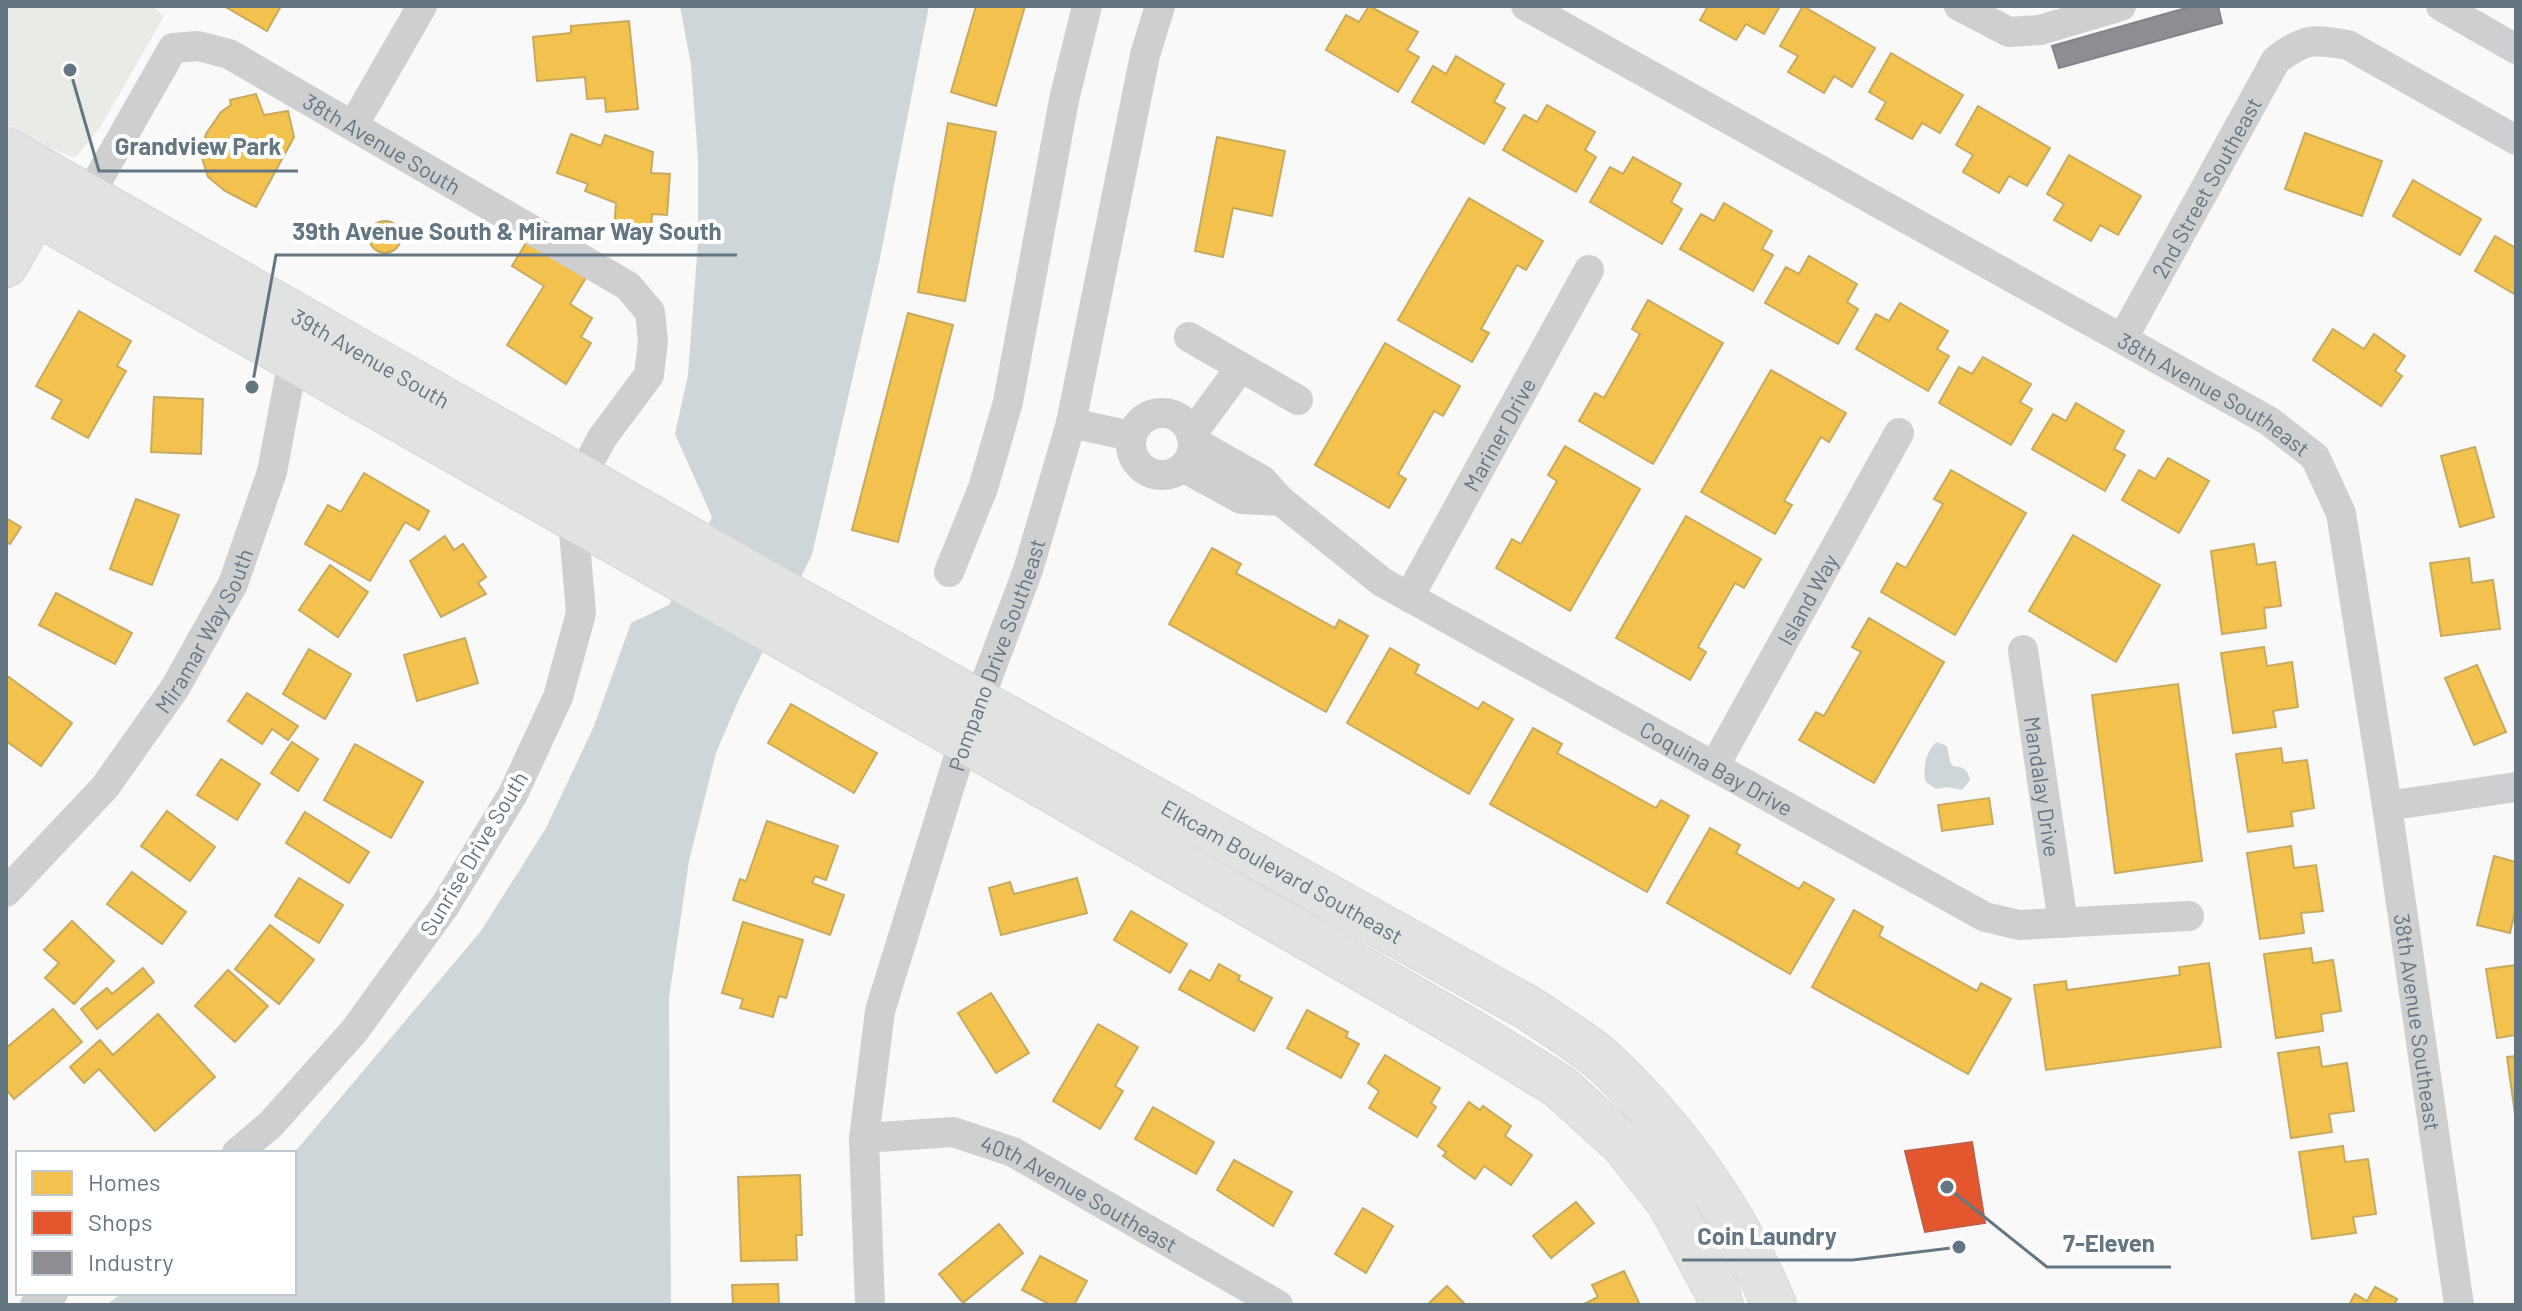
<svg xmlns="http://www.w3.org/2000/svg" width="2522" height="1311" viewBox="0 0 2522 1311" font-family="Barlow,sans-serif">
	<style>
		.green { fill: #e8ebe6 }
		.water { fill: #ced6d9 }
		.homes { fill: #f2c14e; stroke: #c8aa5e; stroke-width: 2 }
		.shops { fill: #e4572e; stroke: #be6048; stroke-width: 2 }
		.industry { fill: #8d8d92; stroke: #81868e; stroke-width: 2 }
		.lines { fill: none; stroke-linecap: round; stroke-linejoin: round }
		.secondary-casing { stroke: #d5d6d7; stroke-width: 46 }
		.street { stroke: #cecfd0; stroke-width: 30 }
		.secondary { stroke: #e1e2e2; stroke-width: 44 }
		.labels { text-anchor: middle; dominant-baseline: central; stroke-width: 8; stroke-linejoin: round; paint-order: stroke }
		.street-label { font-size: 22px; fill: #657683; stroke: #fff }
		.leader { fill: none; stroke: #657683; stroke-width: 3 }
		.callout-dot { fill: #657683; stroke: #fff; stroke-width: 3 }
		.callout-label { font-size: 24px; text-anchor: middle; font-weight: bold; fill: #657683; stroke: #fff; stroke-width: 8; stroke-linejoin: round; paint-order: stroke }
	</style>
	<rect width="100%" height="100%" fill="#f9f9f9"/>
	<polygon class="green" points="6,6 152,6 164,16 101,126 75,158 44,146 6,124"/>
	<g class="water">
		<polygon points="680,6 929,6 880,258 812,555 739,699 716,753 689,861 669,998 671,1305 106,1305 122,1293 294,1293 294,1153 481,931 546,828 594,726 631,623 669,605 712,517 675,434 688,375 698,242 698,159 691,65"/>
		<path d="M1937 742 1947 746 1950 762 1953 766C1963 767 1968 769 1970 780L1962 790 1947 787 1936 789 1926 782C1922 770 1926 749 1937 742Z"/>
	</g>
	<g class="homes">
		<polygon points="224,6 281,6 267,31"/>
		<polygon points="976,6 1025,6 996,106 951,92"/>
		<polygon points="1369,6 1418,32 1407,50 1419,57 1398,92 1326,50 1346,15 1359,22"/>
		<polygon points="1708,6 1780,6 1764,34 1746,24 1736,40 1700,20"/>
		<polygon points="1803,6 1875,48 1852,87 1834,76 1824,93 1788,72 1798,56 1780,46"/>
		<polygon points="629,21 638,109 606,112 605,98 587,99 585,77 537,81 533,37 571,33 571,26"/>
		<polygon points="1891,53 1963,95 1940,133 1922,123 1912,139 1876,119 1886,102 1869,92"/>
		<polygon points="1456,56 1504,84 1494,102 1505,108 1484,144 1412,102 1433,66 1446,74"/>
		<polygon points="256,94 264,115 288,111 294,137 256,207 225,191 208,177 201,155 206,134 221,112 231,105 230,100"/>
		<polygon points="1547,105 1595,132 1585,150 1596,157 1576,192 1503,150 1524,115 1537,122"/>
		<polygon points="1978,106 2050,148 2027,186 2009,176 1999,193 1963,172 1973,155 1956,145"/>
		<polygon points="948,123 996,132 965,301 918,292"/>
		<polygon points="2305,133 2382,161 2362,216 2285,189"/>
		<polygon points="571,134 601,146 605,135 653,152 651,173 670,174 667,215 652,214 651,233 614,230 616,203 585,191 588,184 557,173"/>
		<polygon points="1217,137 1285,151 1272,216 1233,208 1223,257 1195,251"/>
		<polygon points="2069,155 2141,196 2118,235 2100,225 2091,241 2054,220 2064,204 2047,194"/>
		<polygon points="1633,157 1681,184 1671,202 1682,209 1662,244 1590,202 1610,167 1623,174"/>
		<polygon points="2413,180 2481,219 2460,255 2393,216"/>
		<polygon points="1469,198 1543,241 1526,270 1517,265 1481,329 1489,333 1472,362 1398,320"/>
		<polygon points="1724,203 1772,231 1762,249 1773,255 1753,291 1680,249 1701,214 1714,221"/>
		<circle cx="385" cy="237" r="16"/>
		<polygon points="2495,236 2516,248 2516,295 2475,271"/>
		<polygon points="529,238 587,276 570,304 592,318 581,337 591,343 566,384 507,345 544,286 512,266"/>
		<polygon points="1809,256 1857,284 1847,302 1858,309 1838,344 1765,303 1786,267 1799,274"/>
		<polygon points="1648,300 1723,343 1653,464 1579,421 1595,393 1604,398 1640,334 1632,329"/>
		<polygon points="1900,303 1948,331 1937,349 1949,356 1928,391 1856,349 1876,314 1889,321"/>
		<polygon points="79,311 131,341 117,366 126,371 88,438 52,418 62,400 36,386"/>
		<polygon points="908,313 953,325 898,542 852,530"/>
		<polygon points="2333,329 2364,349 2374,334 2405,356 2395,371 2402,376 2381,406 2313,360"/>
		<polygon points="1385,343 1460,386 1443,416 1434,411 1398,474 1406,479 1389,508 1315,465"/>
		<polygon points="1983,357 2031,384 2020,402 2032,409 2011,445 1939,403 1959,367 1972,374"/>
		<polygon points="1771,370 1846,413 1829,442 1821,437 1784,501 1792,505 1775,534 1701,492"/>
		<polygon points="154,397 203,399 201,454 151,452"/>
		<polygon points="2076,403 2124,431 2114,449 2125,455 2105,491 2032,449 2053,414 2066,421"/>
		<polygon points="1565,446 1640,489 1570,611 1496,568 1512,539 1521,544 1557,481 1548,475"/>
		<polygon points="2475,447 2494,517 2460,527 2441,456"/>
		<polygon points="2168,458 2209,481 2179,533 2122,500 2139,470 2155,479"/>
		<polygon points="1951,470 2026,513 1955,635 1881,592 1897,563 1906,568 1943,504 1934,499"/>
		<polygon points="364,473 429,511 419,530 405,522 370,581 305,544 328,505 341,512"/>
		<polygon points="136,499 179,515 152,585 110,569"/>
		<polygon points="1686,516 1761,559 1744,588 1735,583 1698,647 1706,652 1690,680 1616,638"/>
		<polygon points="6,518 21,527 10,544 6,542"/>
		<polygon points="2073,535 2160,585 2116,662 2029,611"/>
		<polygon points="445,536 454,550 463,544 486,577 478,583 486,594 441,617 410,561"/>
		<polygon points="2254,544 2257,565 2275,562 2281,606 2264,608 2266,628 2222,634 2211,551"/>
		<polygon points="1212,548 1241,564 1236,573 1335,628 1339,620 1368,636 1326,712 1169,624"/>
		<polygon points="2469,558 2472,583 2493,580 2500,629 2441,636 2430,563"/>
		<polygon points="330,565 368,592 338,637 299,610"/>
		<polygon points="56,593 132,633 115,664 39,625"/>
		<polygon points="1869,618 1944,662 1874,783 1799,740 1816,712 1824,716 1861,652 1852,647"/>
		<polygon points="465,638 478,683 417,701 404,655"/>
		<polygon points="2264,647 2267,666 2292,662 2298,707 2273,711 2276,727 2233,733 2221,653"/>
		<polygon points="1390,648 1419,665 1415,673 1478,709 1483,702 1513,719 1469,794 1347,723"/>
		<polygon points="309,649 351,674 325,719 283,694"/>
		<polygon points="2477,665 2506,732 2474,745 2445,678"/>
		<polygon points="6,675 72,723 41,766 6,741"/>
		<polygon points="2178,684 2202,861 2115,873 2092,695"/>
		<polygon points="247,693 298,726 288,740 272,729 262,744 228,721"/>
		<polygon points="791,704 877,753 854,793 768,743"/>
		<polygon points="1533,728 1562,744 1557,753 1656,808 1661,800 1689,816 1647,892 1490,804"/>
		<polygon points="292,742 318,759 298,791 271,773"/>
		<polygon points="355,744 423,782 391,838 324,800"/>
		<polygon points="2281,748 2283,763 2307,760 2314,808 2291,812 2293,826 2248,832 2236,754"/>
		<polygon points="221,759 260,784 237,820 197,795"/>
		<polygon points="1989,798 1993,824 1942,831 1938,805"/>
		<polygon points="167,811 215,847 190,881 141,846"/>
		<polygon points="305,812 369,852 349,883 286,843"/>
		<polygon points="767,821 838,846 826,880 815,876 812,883 844,895 830,935 733,900 740,879 746,881"/>
		<polygon points="1710,828 1740,845 1736,853 1799,889 1804,882 1834,899 1790,974 1667,903"/>
		<polygon points="2291,846 2294,868 2316,865 2323,911 2301,913 2304,933 2260,939 2247,853"/>
		<polygon points="2494,856 2516,862 2516,908 2510,933 2477,925"/>
		<polygon points="132,872 186,912 162,944 107,904"/>
		<polygon points="299,878 343,905 319,943 275,916"/>
		<polygon points="1077,878 1087,913 1001,935 989,888 1010,882 1014,894"/>
		<polygon points="1854,910 1883,927 1879,936 1977,991 1981,983 2011,999 1968,1074 1812,987"/>
		<polygon points="1131,911 1187,944 1170,973 1114,940"/>
		<polygon points="72,921 114,961 74,1004 45,978 59,963 44,950"/>
		<polygon points="743,922 803,940 786,998 779,996 773,1017 740,1008 743,999 722,993"/>
		<polygon points="270,925 314,960 279,1004 235,969"/>
		<polygon points="2311,948 2313,963 2333,960 2341,1011 2321,1014 2323,1031 2276,1038 2264,954"/>
		<polygon points="2209,963 2221,1047 2046,1070 2034,985 2066,981 2067,990 2180,975 2179,967"/>
		<polygon points="1219,964 1240,976 1238,980 1272,998 1254,1031 1179,989 1190,970 1210,981"/>
		<polygon points="2516,965 2516,1035 2497,1038 2486,969"/>
		<polygon points="143,968 154,982 97,1029 81,1009 107,988 112,994"/>
		<polygon points="228,970 268,1006 235,1042 195,1006"/>
		<polygon points="991,993 1029,1053 996,1073 958,1013"/>
		<polygon points="53,1009 82,1042 14,1099 6,1089 6,1048"/>
		<polygon points="1307,1010 1348,1032 1346,1037 1359,1044 1341,1078 1287,1048"/>
		<polygon points="158,1014 215,1077 155,1131 99,1069 84,1083 70,1067 100,1040 113,1055"/>
		<polygon points="1098,1024 1138,1047 1115,1086 1123,1091 1100,1129 1053,1101"/>
		<polygon points="2319,1047 2322,1067 2347,1063 2354,1111 2329,1114 2332,1132 2291,1138 2278,1053"/>
		<polygon points="1385,1055 1440,1088 1431,1103 1436,1107 1417,1137 1369,1108 1379,1091 1368,1083"/>
		<polygon points="2516,1056 2516,1121 2507,1057"/>
		<polygon points="1469,1102 1480,1110 1483,1106 1511,1126 1505,1136 1532,1155 1511,1185 1484,1166 1475,1179 1443,1156 1446,1152 1438,1146"/>
		<polygon points="1153,1107 1214,1142 1196,1174 1135,1139"/>
		<polygon points="2343,1146 2345,1162 2368,1159 2376,1214 2353,1217 2356,1233 2312,1239 2299,1152"/>
		<polygon points="1234,1160 1292,1192 1273,1226 1217,1190"/>
		<polygon points="800,1175 802,1235 796,1235 797,1260 741,1261 738,1177"/>
		<polygon points="1576,1202 1594,1223 1551,1258 1533,1236"/>
		<polygon points="1363,1208 1393,1226 1366,1273 1335,1254"/>
		<polygon points="999,1224 1023,1253 963,1303 939,1274"/>
		<polygon points="1040,1256 1087,1281 1074,1305 1051,1305 1022,1290"/>
		<polygon points="1624,1271 1640,1305 1582,1305 1598,1297 1592,1285"/>
		<polygon points="778,1284 779,1305 733,1305 732,1285"/>
		<polygon points="1447,1286 1466,1305 1427,1305"/>
		<polygon points="2375,1287 2397,1299 2394,1305 2349,1305 2355,1294 2367,1301"/>
	</g>
	<polygon class="shops" points="1972,1142 1985,1223 1925,1232 1905,1151"/>
	<polygon class="industry" points="2193,6 2218,6 2222,23 2059,68 2052,46"/>
	<g class="lines">
		<g class="secondary-casing">
			<g id="secondary">
				<path id="s11" d="M6 150 793 598 1530 1009C1556 1027 1586 1044 1609 1066 1679 1133 1737 1215 1774 1305"/>
				<polyline points="6,196 964,740 1471,1032 1559,1086 1623,1144 1669,1202 1717,1291 1721,1305"/>
				<polyline points="6,265 50,187"/>
			</g>
		</g>
		<g class="street">
			<path id="s1" d="M1526 6 2269 421 2315 457 2341 513 2387 806 2459 1305"/>
			<polyline points="1959,6 2009,32 2040,30 2121,6"/>
			<polyline points="2441,6 2516,49"/>
			<polyline points="353,126 422,6"/>
			<path id="s2" d="M88 197 173 48 198 46 229 54 628 286 650 312 653 341 649 375 602 438 581 478 573 519 581 613 558 697 513 794 446 904 355 1030 271 1124 237 1153"/>
			<polyline points="1189,337 1298,400"/>
			<path id="s3" d="M2123 338 2276 60C2306 38 2312 39 2348 45L2516 140"/>
			<circle cx="1162" cy="444" r="31"/>
			<polyline points="1071,423 1131,436"/>
			<polyline points="1191,435 1241,367"/>
			<path id="s4" d="M1193 441 1262 480 1281 501 1382 582 1985 917 2019 925 2189 916"/>
			<polyline points="1183,467 1241,499 1281,501"/>
			<polyline points="949,572 983,488 1008,402 1064,100 1087,6"/>
			<path id="s5" d="M1409 597 1589 270"/>
			<path id="s6" d="M2023 650 2063 923"/>
			<path id="s7" d="M1714 767 1899 433"/>
			<polyline points="2387,806 2516,787"/>
			<path id="s8" d="M6 892 105 787 175 688 233 584 272 472 296 344"/>
			<path id="s9" d="M864 1138 953 1132 1013 1152 1278 1305"/>
			<polyline points="35,1305 53,1293"/>
			<path id="s10" d="M870 1305 864 1138 880 1011 964 740 1028 570 1071 423 1145 55 1160 6"/>
		</g>
		<use href="#secondary" class="secondary"/>
	</g>
	<g class="labels">
		<g class="street-label">
			<text stroke="none"><textPath href="#s2" startOffset="406">38th Avenue South</textPath></text>
			<text stroke="none"><textPath href="#s3" startOffset="172">2nd Street Southeast</textPath></text>
			<text stroke="none"><textPath href="#s11" startOffset="420">39th Avenue South</textPath></text>
			<text stroke="none"><textPath href="#s1" startOffset="790">38th Avenue Southeast</textPath></text>
			<text stroke="none"><textPath href="#s5" startOffset="186">Mariner Drive</textPath></text>
			<text stroke="none"><textPath href="#s7" startOffset="192">Island Way</textPath></text>
			<text stroke="none"><textPath href="#s8" startOffset="330">Miramar Way South</textPath></text>
			<text stroke="none"><textPath href="#s10" startOffset="670">Pompano Drive Southeast</textPath></text>
			<text stroke="none"><textPath href="#s4" startOffset="620">Coquina Bay Drive</textPath></text>
			<text stroke="none"><textPath href="#s6" startOffset="138">Mandalay Drive</textPath></text>
			<text transform="translate(473 853) rotate(-59)">Sunrise Drive South</text>
			<text stroke="none"><textPath href="#s11" startOffset="1466">Elkcam Boulevard Southeast</textPath></text>
			<text stroke="none"><textPath href="#s1" startOffset="1486">38th Avenue Southeast</textPath></text>
			<text stroke="none"><textPath href="#s9" startOffset="230">40th Avenue Southeast</textPath></text>
		</g>
	</g>
	<path class="leader" d="M70 70L99 171H298M252 387L276 255H737M1959 1247L1853 1260H1682M1947 1187L2047 1267H2171"/>
	<g class="callout-dot">
		<circle cx="70" cy="70" r="8"/>
		<circle cx="252" cy="387" r="8"/>
		<circle cx="1959" cy="1247" r="8"/>
		<circle cx="1947" cy="1187" r="8"/>
	</g>
	<g class="callout-label">
		<text x="198" y="155">Grandview Park</text>
		<text x="507" y="240">39th Avenue South &amp; Miramar Way South</text>
		<text x="1767" y="1245">Coin Laundry</text>
		<text x="2109" y="1252">7-Eleven</text>
	</g>
	<rect width="2522" height="1311" fill="none" stroke="#657683" stroke-width="16"/>
	<rect x="16" y="1151" width="280" height="144" fill="#ffffff" stroke="#c1c8cd" stroke-width="2"/>
	<rect x="32" y="1171" width="40" height="24" fill="#f2c14e" stroke="#c1c8cd" stroke-width="2"/>
	<text x="88" y="1191" font-size="24" fill="#657683">Homes</text>
	<rect x="32" y="1211" width="40" height="24" fill="#e4572e" stroke="#c1c8cd" stroke-width="2"/>
	<text x="88" y="1231" font-size="24" fill="#657683">Shops</text>
	<rect x="32" y="1251" width="40" height="24" fill="#8d8d92" stroke="#c1c8cd" stroke-width="2"/>
	<text x="88" y="1271" font-size="24" fill="#657683">Industry</text>
</svg>
